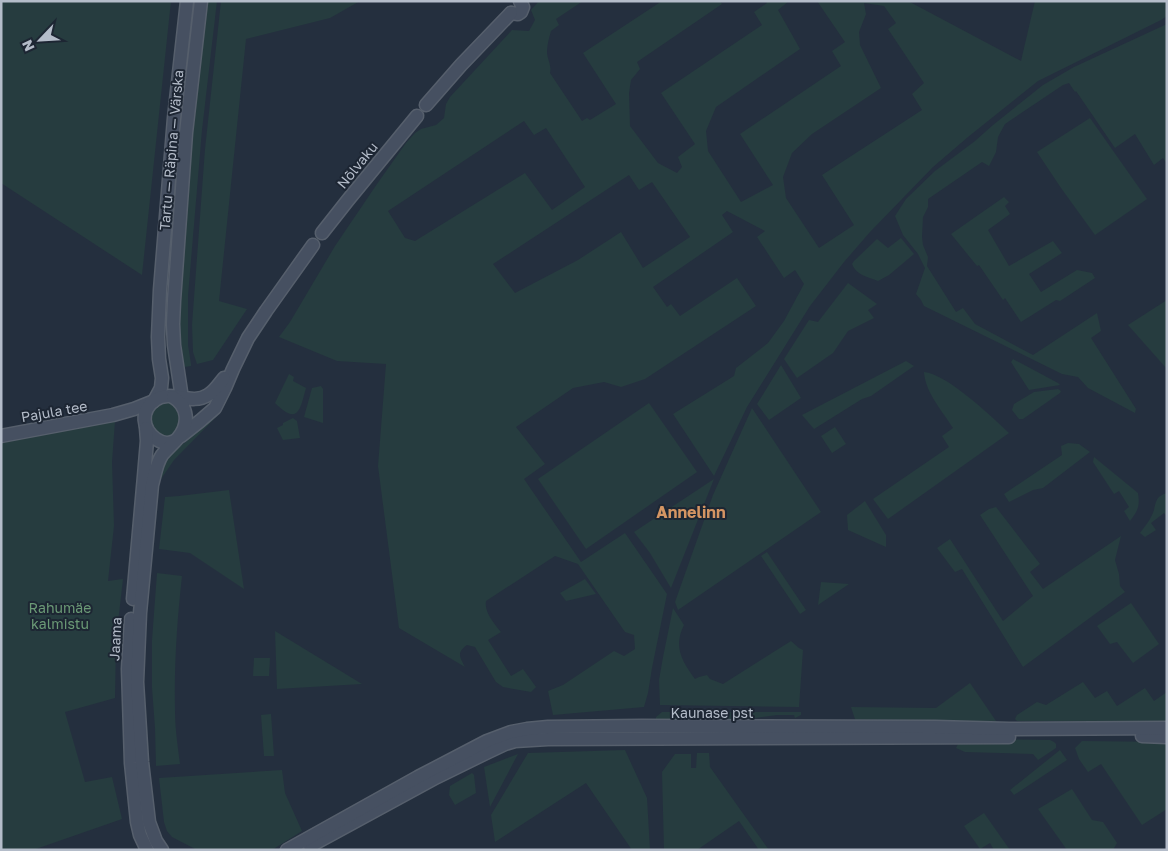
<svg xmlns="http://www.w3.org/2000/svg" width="1168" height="851" viewBox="0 0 1168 851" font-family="'Golos Text',sans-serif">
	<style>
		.green { fill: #263c3f; fill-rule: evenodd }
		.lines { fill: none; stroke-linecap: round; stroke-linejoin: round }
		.secondary-casing { stroke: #565f6c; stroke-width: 15 }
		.secondary { stroke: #465061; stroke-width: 12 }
		.labels { text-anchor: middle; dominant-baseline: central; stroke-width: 4; stroke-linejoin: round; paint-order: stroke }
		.street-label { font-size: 14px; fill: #b4bcc9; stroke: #1d2633 }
		.park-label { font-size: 14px; fill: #6b9a76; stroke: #1d2633 }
		.quarter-label { font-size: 16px; font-weight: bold; fill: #d59563; stroke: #1d2633 }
	</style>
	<rect width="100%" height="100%" fill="#242f3e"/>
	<g class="green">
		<polygon points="1,1 171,1 142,275 1,183"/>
		<polygon points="207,1 217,1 202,130 188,296 188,345 191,364 191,366 184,367 179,328 180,296 188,180"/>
		<polygon points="221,1 360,1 330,18 246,39 219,301 247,309 213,360 197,364 193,352 192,325 205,149"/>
		<path d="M539 1H583L556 19 559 25 551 31C549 38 547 45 547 52 547 59 552 65 550 73L582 121 587 118 590 120 616 104 583 53 662 1H720L722 4 637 62 640 69 631 80 629 93 630 126 658 163 677 173 682 167 678 157 695 144 661 93 762 25 754 12 767 3 766 1H789L778 10 800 49 716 107 706 131 708 151 741 202 773 185 740 134 841 66 832 51 845 42 817 1H908L1021 61 1035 1H1167V16L1161 20 1038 81 968 137 933 167 870 232 844 262 810 306 747 407 714 476 673 414 734 376 736 368 768 343 784 321 804 284 795 270 784 278 757 237 765 231 727 211 722 215 733 232 653 287 667 307 671 304 680 316 737 278 756 306 645 379 621 387 604 382 573 388 516 427 545 464 524 479 581 562 625 533 667 594 652 668 648 693 644 707 553 715 548 691 563 685 614 651 624 656 635 649 634 635 625 632 578 564 555 556 486 601C484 612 494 623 501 632L488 640 511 676 523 669 536 687 531 692 503 687 496 682 475 647 467 645C456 653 460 657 465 667L399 628 378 466 386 364 337 361 279 337 290 322 335 246 377 184 406 143 415 133 421 129 436 125 444 118 446 104 450 97 512 30 529 31 535 20 531 10ZM864 3 884 6 896 23 888 29 924 83 912 94 922 110 822 175 854 225 819 248 786 198 783 177 792 153 812 134 881 88 860 45 859 32 866 14ZM524 121 534 135 546 128 585 187 552 210 525 173 415 241 405 238 388 211ZM629 175 639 190 652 182 690 237 643 268 621 232 578 260 515 293 493 264Z"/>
		<polygon points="1167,24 1167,164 1163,158 1154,165 1135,134 1115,148 1076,91 1075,92 1069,83 1063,85 1005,124 998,137 996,152 989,166 982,162 928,199 928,207 923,217 922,237 923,245 928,257 927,266 956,312 963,308 975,324 1033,355 1097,313 1101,331 1091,338 1136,409 1135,413 1088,388 1078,377 1062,374 924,306 921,300 916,294 925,268 918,254 903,235 895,216 906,199 935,171 975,141 993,125 1043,85 1074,67"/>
		<polygon points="1090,118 1147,199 1095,235 1061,188 1037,152"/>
		<polygon points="1004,197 1009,202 1005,206 1010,214 988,230 1009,266 1053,241 1062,253 1029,274 1041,292 1077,270 1092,273 1095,278 1060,301 1056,300 1021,322 1005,298 1003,300 979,265 977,266 951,234"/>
		<path d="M901 238 914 254 889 275 878 281C868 277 856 275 852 264L854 261 877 239 888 248Z"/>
		<polygon points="848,283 877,304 868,310 874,318 848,331 833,353 797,378 784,359 809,320 818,322"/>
		<polygon points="1167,300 1167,369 1128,325"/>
		<polygon points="1013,359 1058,383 1060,385 1029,390 1011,362"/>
		<polygon points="906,361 914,366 871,396 862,399 814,429 802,415"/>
		<polygon points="781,365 801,398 769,420 757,404"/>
		<path d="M924 372C947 374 991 416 1009 433L888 519 873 499 949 447 942 436 953 428C943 412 925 392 924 372Z"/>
		<path d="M289 374 294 377 293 381 306 388C300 410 298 426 275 403Z"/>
		<polygon points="321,386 323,389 323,423 304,417 312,388"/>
		<polygon points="1058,389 1061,391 1060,393 1023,419 1019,419 1012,410 1014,404 1034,392"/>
		<path d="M168 403C177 405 180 409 183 418 178 428 176 436 163 438 160 435 154 431 153 426 148 415 156 404 168 403Z"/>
		<polygon points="649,403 697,472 586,549 538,479"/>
		<polygon points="752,408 821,512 678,610 675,602 713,495"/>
		<polygon points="216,413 218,415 174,460 161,479 160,473 162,467 174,450 186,442 195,431"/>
		<polygon points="293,418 297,421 300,438 283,440 277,428 283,425 283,423"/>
		<polygon points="115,421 112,462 114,526 108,581 123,579 116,640 115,698 65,712 85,782 112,777 122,819 33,850 1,850 1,443"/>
		<polygon points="835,427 846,444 832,453 821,436"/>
		<polygon points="1068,443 1079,444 1090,452 1043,488 1033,490 1009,502 1004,494 1062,455 1061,446"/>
		<path d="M1094 457 1138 493C1140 507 1138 510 1130 521L1124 511 1129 507 1119 491 1114 494 1093 462Z"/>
		<polygon points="714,479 671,588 650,553 634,532"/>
		<polygon points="229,490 244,589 190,553 159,549 165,497 179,496"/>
		<path d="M1167 493V516L1164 513 1151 523 1156 530 1145 537 1140 533C1144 527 1149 522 1152 515 1157 505 1153 497 1167 493Z"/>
		<polygon points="865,501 886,535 886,547 848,530 847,515"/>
		<polygon points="996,507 1040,564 1030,572 1043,589 1121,536 1115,560 1119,574 1120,586 1125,592 1023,667 962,569 955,572 937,548 950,539 1003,621 1033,596 980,515 989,509"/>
		<polygon points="767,552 806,610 800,614 761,556"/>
		<path d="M157 573 182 576C177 621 174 665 175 711 175 729 178 747 180 764L156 766 155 728 152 688V640Z"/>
		<polygon points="585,579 596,594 566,601 560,593"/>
		<polygon points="821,582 849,584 818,605"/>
		<polygon points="1131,603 1159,644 1133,663 1117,642 1110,644 1097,626"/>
		<path d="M673 608 684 625C673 647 682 661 695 679L699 677 707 675 710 679 723 684 791 641 799 648 803 650 799 707 660 705 659 680 663 657Z"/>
		<polygon points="275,631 362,684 277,689"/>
		<polygon points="254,658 270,658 269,676 253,676"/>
		<polygon points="1083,682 1095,698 1107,691 1117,706 1145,688 1154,701 1167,692 1167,721 1017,721 1015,719 1017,715 1037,702 1046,705"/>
		<polygon points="970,683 996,721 856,722 851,707 936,708"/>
		<polygon points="662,712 801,712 801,715 795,718 794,715 777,715 755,718 749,718 750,723 656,722 656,717"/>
		<polygon points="271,714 274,756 264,756 261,715"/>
		<polygon points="965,739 1050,740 1054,742 1056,744 1056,748 1038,760 1033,754 965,752 956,748 959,742"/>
		<polygon points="1082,741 1167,742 1167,809 1142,825 1101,764 1088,772 1079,759 1075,748"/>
		<polygon points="625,750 647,798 650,850 632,850 586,783 495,842 491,815 528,753"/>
		<polygon points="1060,750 1067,760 1014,795 1010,790"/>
		<polygon points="697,753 709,753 710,767 769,850 759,850 739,821 697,850 664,850 662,772 675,754 691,754 691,768 696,768"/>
		<polygon points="518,754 490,807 484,767"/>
		<polygon points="282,770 285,793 302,831 272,850 197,850 172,837 167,831 164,822 159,778"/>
		<polygon points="472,773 474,775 476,793 455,805 449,795 450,786"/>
		<polygon points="1072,789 1092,820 1103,822 1117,843 1113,850 1067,850 1038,809"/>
		<polygon points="984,813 1010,850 994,850 990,843 980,849 964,826"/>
	</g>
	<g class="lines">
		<g class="secondary-casing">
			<g id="secondary">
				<polyline points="511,13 518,14 521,12 523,7 520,1"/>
				<polyline points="426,105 461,65 511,13"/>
				<polyline points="322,233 348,200 417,116"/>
				<polyline points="154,401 161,388 162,378 159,359 158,337 160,290 174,118 187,1"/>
				<polyline points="183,405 174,345 173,324 174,301 186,133 201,1"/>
				<polyline points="1,436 113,415 134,409 154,401"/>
				<polyline points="181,436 200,421 215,408 225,388 233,369 248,338 266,311 313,245"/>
				<path d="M175 441C172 442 170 443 167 443 163 443 159 441 156 439 142 429 140 411 155 400 171 389 191 406 208 395 215 391 219 384 224 378"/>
				<polyline points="133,599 144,476 147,441 146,428"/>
				<polyline points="131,619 128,669 131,763 137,822 140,835 147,850"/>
				<polyline points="1142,736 1167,737"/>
				<polyline points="310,846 437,777 488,752 505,744 515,741 548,739 1009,737"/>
				<path d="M162 850 156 841 149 822 142 762 137 682 140 613 152 485C155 475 156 464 162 455 167 449 173 444 178 438 190 424 188 406 173 397"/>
				<polyline points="287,850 418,777 487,741 511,732 527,729 548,727 642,726 935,727 1009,729 1167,728"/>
			</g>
		</g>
		<use href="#secondary" class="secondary"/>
	</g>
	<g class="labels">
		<g class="street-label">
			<text transform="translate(171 150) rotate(-85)">Tartu — Räpina — Värska</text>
			<text transform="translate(357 165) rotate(-51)">Nõlvaku</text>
			<text transform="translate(54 411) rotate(-10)">Pajula tee</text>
			<text transform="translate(115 639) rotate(-87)">Jaama</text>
			<text x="712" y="712">Kaunase pst</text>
		</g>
		<g class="park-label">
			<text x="60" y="607">Rahumäe<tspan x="60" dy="16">kalmistu</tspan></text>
		</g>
		<g class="quarter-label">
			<text x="691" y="512">Annelinn</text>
		</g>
	</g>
	<rect width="1168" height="851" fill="none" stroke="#b4bcc9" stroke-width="5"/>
	<g transform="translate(40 40) rotate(245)" stroke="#1d2633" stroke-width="4" paint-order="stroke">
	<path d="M0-4L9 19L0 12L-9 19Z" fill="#b4bcc9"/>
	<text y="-8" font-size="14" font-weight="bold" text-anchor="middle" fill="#b4bcc9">N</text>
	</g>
</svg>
